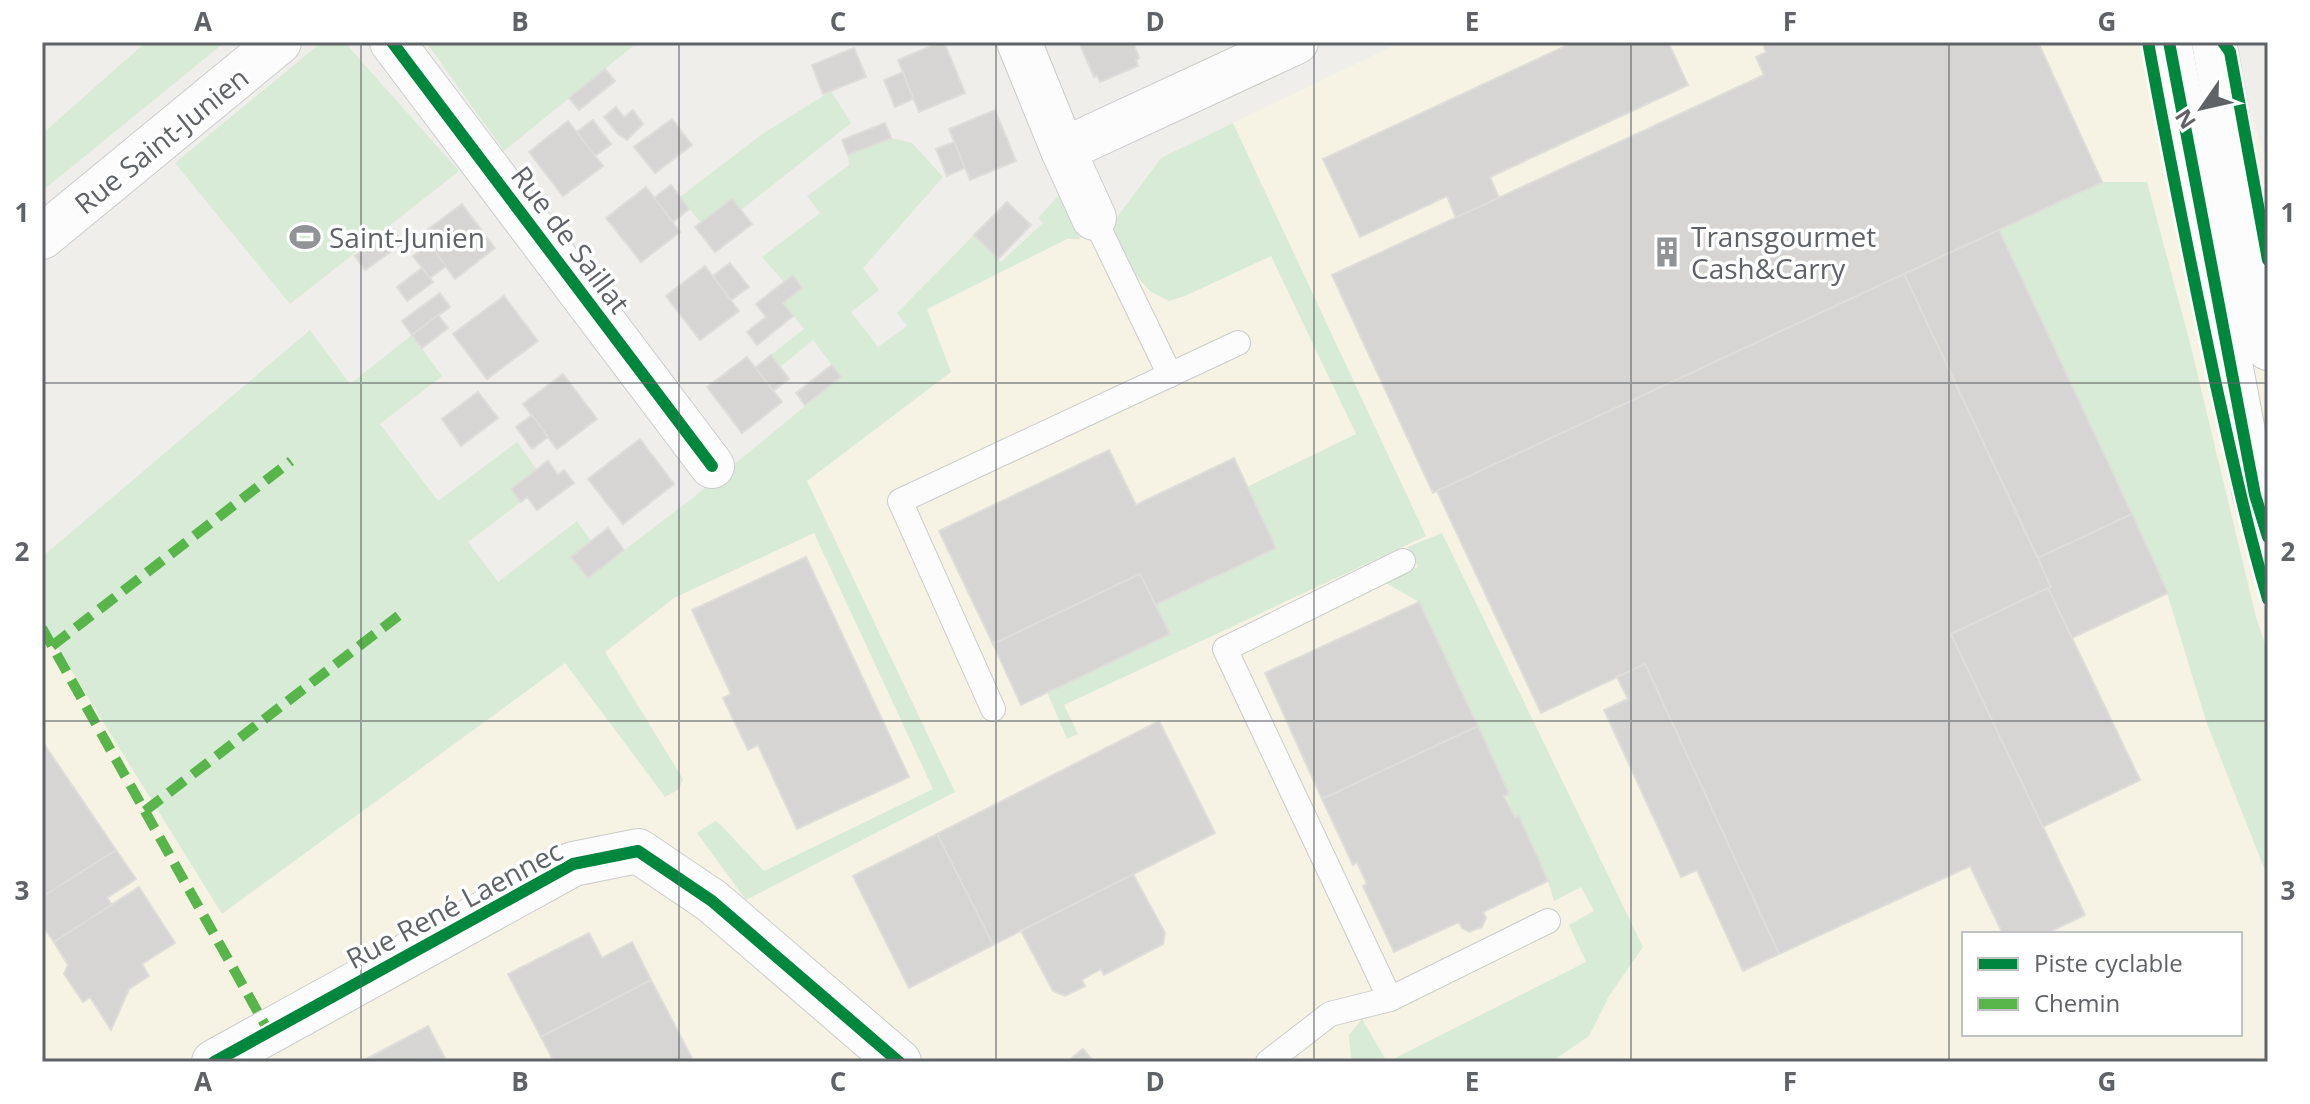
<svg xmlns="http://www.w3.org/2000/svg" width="2310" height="1104" viewBox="0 0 2310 1104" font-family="'Open Sans',sans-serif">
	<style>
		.commercial { fill: #f7f3e4; fill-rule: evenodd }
		.green { fill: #d8ebd6 }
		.building { fill: #d6d5d3; stroke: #deddd9; stroke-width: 2 }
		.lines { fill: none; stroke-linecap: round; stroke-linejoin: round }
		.lane-casing { stroke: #cbcccc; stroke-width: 26 }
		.street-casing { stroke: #cbcccc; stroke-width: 46 }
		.secondary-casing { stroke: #cacacb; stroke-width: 46 }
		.lane { stroke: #fdfcfc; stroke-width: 24 }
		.street { stroke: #fdfcfc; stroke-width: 44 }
		.secondary { stroke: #fdfcfc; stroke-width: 44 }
		.quiet { stroke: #58b549; stroke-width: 10; stroke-dasharray: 20 10; stroke-linecap: butt }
		.cycleway-casing { stroke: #fff; stroke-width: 17 }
		.cycleway { stroke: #00873e; stroke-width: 12 }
		.grid { fill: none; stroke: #5f6368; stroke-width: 2; stroke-opacity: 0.55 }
		.labels { text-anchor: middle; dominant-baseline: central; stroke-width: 7; stroke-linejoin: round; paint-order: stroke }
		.street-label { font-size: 28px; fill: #5f6368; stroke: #fff }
		.poi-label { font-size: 28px; fill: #5f6368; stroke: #fff; text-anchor: start }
		.neatline { fill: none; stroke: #5f6368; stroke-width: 3 }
		.grid-label { font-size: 26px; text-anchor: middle; font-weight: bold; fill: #5f6368 }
	</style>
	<rect width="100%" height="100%" fill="#efeeea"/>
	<path class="commercial" d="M1401 42H2229L2268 168V1062H42V623L222 914 927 310 1067 239H1080L1111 225 1161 158ZM1964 934H2240V1034H1964Z"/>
	<g class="green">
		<polygon points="146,42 225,42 42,191 42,134"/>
		<polygon points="322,42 347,45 459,171 290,304 175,163"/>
		<polygon points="426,42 638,42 504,151"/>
		<polygon points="831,91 851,123 741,210 732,199 701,223 680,197 761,135"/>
		<polygon points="1233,123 1426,536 1064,705 1078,734 1067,739 1047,692 1169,635 1155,605 1275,549 1247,487 1356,434 1271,256 1185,296 1169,301 1151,292 1137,277 1111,225 1161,158"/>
		<polygon points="891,138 912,143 943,177 863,268 879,290 851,312 878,347 907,326 897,313 974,235 1001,262 1043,223 1038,218 1059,195 1080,239 1067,239 927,309 951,372 807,481 955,792 746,900 697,833 715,821 719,823 764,871 933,789 814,533 674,598 605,652 683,779 679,789 665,797 565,663 222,914 42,623 42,557 310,330 350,384 412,335 442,376 380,424 438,501 517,442 537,470 511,489 521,502 468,542 498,582 577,521 591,541 572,557 588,578 699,493 841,377 813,340 780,367 771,355 804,329 783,303 802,288 793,276 784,282 762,257 820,213 807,196 849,165 848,155"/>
		<polygon points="2102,182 2147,182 2190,343 2256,617 2268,652 2268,878 2206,721 2167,593 1999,230"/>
		<polygon points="1442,533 1643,947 1609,996 1589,1036 1551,1062 1351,1062 1349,1035 1362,1019 1387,1062 1586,962 1569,925 1594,911 1581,887 1554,901 1548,881 1519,817 1515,818 1478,726 1419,602 1386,583 1418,567 1408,547"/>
	</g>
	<g class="building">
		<polygon points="940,42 944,42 965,93 919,112 898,60"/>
		<polygon points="1079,42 1133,42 1139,58 1136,60 1138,66 1100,82 1097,75 1094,77"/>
		<polygon points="1574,42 1668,42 1688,85 1490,177 1499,198 1456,218 1447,196 1360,237 1323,159"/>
		<polygon points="1762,42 2038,42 2102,182 1433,493 1332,275 1764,75 1756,57 1766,52"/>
		<polygon points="854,48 866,77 823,94 812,65"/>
		<polygon points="605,69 615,81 579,110 569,98"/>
		<polygon points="903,72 913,99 895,107 884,80"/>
		<polygon points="616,107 624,117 633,110 643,124 627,140 618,134 604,117"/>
		<polygon points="995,110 1016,161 970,180 949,129"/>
		<polygon points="672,119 692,145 655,173 634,147"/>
		<polygon points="593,120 611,144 595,156 577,132"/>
		<polygon points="568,121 603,166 563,196 529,152"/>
		<polygon points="885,123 891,138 848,155 842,140"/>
		<polygon points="954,142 965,168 947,176 936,149"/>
		<polygon points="671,185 689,209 673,222 654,198"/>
		<polygon points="646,187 680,232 641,262 606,218"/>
		<polygon points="732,199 752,224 715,252 695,227"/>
		<polygon points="1007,202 1031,225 998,259 974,235"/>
		<polygon points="462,204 495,248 455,279 422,234"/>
		<polygon points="393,229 403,243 365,270 355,256"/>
		<polygon points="1999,230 2132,514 2038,558 1904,274"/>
		<polygon points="429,244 446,266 430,278 413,256"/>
		<polygon points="730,263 749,287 731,300 713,276"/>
		<polygon points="705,266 739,311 700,340 666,296"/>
		<polygon points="422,268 433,282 407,301 397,287"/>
		<polygon points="1904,274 2051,587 1951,634 2085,915 2045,934 2003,934 1970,866 1779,954 1645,664 1541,713 1437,491"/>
		<polygon points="793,275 802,288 783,303 793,316 757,345 747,332 766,317 756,304"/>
		<polygon points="440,293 450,307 412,335 402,321"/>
		<polygon points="504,296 538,341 487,379 453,334"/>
		<polygon points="438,315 448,328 422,348 412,335"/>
		<polygon points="771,355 789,379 773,391 755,368"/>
		<polygon points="747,357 782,402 742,433 707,387"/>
		<polygon points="832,365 841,377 805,405 796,393"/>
		<polygon points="563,374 597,419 557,449 523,404"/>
		<polygon points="478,392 498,418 461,446 442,419"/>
		<polygon points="532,415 548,437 532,449 516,427"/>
		<polygon points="640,439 674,484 623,524 588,479"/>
		<polygon points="1109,450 1136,505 1234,458 1276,548 1155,605 1140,574 993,644 939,531"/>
		<polygon points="548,461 558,475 564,470 574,483 537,510 527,497 521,502 511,489"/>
		<polygon points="2132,514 2168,593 2072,638 2048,588 2051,587 2038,558"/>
		<polygon points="608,528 624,550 588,578 571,557"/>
		<polygon points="806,557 909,777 797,829 758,745 748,750 723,698 731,694 692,610"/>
		<polygon points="1140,574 1170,634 1021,705 993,644"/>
		<polygon points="2048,588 2140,780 2043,827 1951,634"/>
		<polygon points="1419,602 1478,726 1322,799 1265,673"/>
		<polygon points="1645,664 1779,954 1743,971 1697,870 1681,877 1604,710 1628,699 1617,677"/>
		<polygon points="1159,721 1215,833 993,945 937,834"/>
		<polygon points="1478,726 1509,794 1504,796 1515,818 1519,816 1548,881 1483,912 1486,918 1482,927 1469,932 1462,928 1459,922 1394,952 1363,886 1367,884 1357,862 1353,865 1322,799"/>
		<polygon points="42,741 116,850 42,897"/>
		<polygon points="937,834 993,945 909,988 853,876"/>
		<polygon points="116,850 136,879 107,898 112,905 54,942 42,925 42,897"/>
		<polygon points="1133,874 1165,933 1163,944 1104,975 1101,969 1092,974 1082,980 1085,986 1065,996 1053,991 1021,931"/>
		<polygon points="139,887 175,943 142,964 149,976 129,989 111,1030 90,997 83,1002 64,974 68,965 54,942"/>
		<polygon points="589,933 602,958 632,942 651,980 541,1037 508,974"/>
		<polygon points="651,980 694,1062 554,1062 541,1037"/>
		<polygon points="428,1026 447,1062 360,1062 376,1054"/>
		<polygon points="1083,1049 1094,1062 1067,1062"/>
	</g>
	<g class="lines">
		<g class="lane-casing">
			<g id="lane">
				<polyline points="1094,218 1170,375"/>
				<polyline points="993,709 900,501 1238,343"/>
				<polyline points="1390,999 1225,649 1403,561"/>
				<polyline points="1268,1062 1330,1014 1390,999 1548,921"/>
			</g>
		</g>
		<g class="street-casing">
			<g id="street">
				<polyline points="392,42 712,466"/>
				<polyline points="1019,42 1063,150 1094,218"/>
				<polyline points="1063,150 1296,42"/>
				<polyline points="42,237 279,42"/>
				<polyline points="214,1062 573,864 638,851 712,901 899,1062"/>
			</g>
		</g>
		<g class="secondary-casing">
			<g id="secondary">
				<polyline points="2169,42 2255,495 2268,537"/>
				<polyline points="2214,42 2268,348"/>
			</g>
		</g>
		<use href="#lane" class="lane"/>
		<use href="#street" class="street"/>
		<use href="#secondary" class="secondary"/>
		<g class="quiet">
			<polyline points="42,628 269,1032"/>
			<polyline points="52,646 291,461"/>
			<polyline points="145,811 406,610"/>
		</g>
		<g class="cycleway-casing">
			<g id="cycleway">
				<polyline points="392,42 712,466"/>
				<path d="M2148 42C2169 157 2192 271 2216 385 2232 457 2247 528 2268 599"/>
				<polyline points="2169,42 2255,495 2268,537"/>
				<polyline points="2223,42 2230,52 2268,260"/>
				<polyline points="214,1062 573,864 638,851 712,901 899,1062"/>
			</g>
		</g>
		<use href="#cycleway" class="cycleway"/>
	</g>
	<path class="grid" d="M361 42V1062M679 42V1062M996 42V1062M1314 42V1062M1631 42V1062M1949 42V1062M42 383H2268M42 721H2268"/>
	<defs>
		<g id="stadium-bare" transform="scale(2.4)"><path d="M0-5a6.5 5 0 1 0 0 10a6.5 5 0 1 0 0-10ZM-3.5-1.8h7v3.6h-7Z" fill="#919496" stroke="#fff" stroke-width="2.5" paint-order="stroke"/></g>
		<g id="building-bare" transform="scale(2.4)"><path d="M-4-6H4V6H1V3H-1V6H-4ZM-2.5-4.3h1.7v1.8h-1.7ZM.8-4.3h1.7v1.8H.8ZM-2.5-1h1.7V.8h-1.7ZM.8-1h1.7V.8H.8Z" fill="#919496" stroke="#fff" stroke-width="2.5" paint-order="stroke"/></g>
	</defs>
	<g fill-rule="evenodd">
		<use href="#stadium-bare" x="305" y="237"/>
		<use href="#building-bare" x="1667" y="252"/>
	</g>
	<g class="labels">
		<g class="street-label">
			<text transform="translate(161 140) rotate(-39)">Rue Saint-Junien</text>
			<text transform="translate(571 239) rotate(53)">Rue de Saillat</text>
			<text transform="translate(454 904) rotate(-28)">Rue René Laennec</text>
		</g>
		<g class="poi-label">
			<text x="1691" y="236">Transgourmet<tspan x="1691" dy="32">Cash&amp;Carry</tspan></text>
			<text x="329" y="237">Saint-Junien</text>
		</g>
	</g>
	<rect width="2310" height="1104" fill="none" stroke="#ffffff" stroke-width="88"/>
	<rect x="1962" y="932" width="280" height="104" fill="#ffffff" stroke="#bfc1c3" stroke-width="2"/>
	<rect x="1978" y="958" width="40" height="12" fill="#00873e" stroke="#bfc1c3" stroke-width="2"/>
	<text x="2034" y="972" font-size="24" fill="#5f6368">Piste cyclable</text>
	<rect x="1978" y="998" width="40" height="12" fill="#58b549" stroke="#bfc1c3" stroke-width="2"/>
	<text x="2034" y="1012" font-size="24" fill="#5f6368">Chemin</text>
	<g transform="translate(2202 108) rotate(236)" stroke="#ffffff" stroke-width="6" paint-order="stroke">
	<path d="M0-6L14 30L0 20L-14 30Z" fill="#5f6368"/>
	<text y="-12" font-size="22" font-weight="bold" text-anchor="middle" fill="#5f6368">N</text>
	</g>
	<rect x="44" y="44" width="2222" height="1016" class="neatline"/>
	<g class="grid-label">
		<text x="203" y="31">A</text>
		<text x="520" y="31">B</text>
		<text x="838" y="31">C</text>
		<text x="1155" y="31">D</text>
		<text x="1472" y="31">E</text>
		<text x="1790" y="31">F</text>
		<text x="2107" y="31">G</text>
		<text x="22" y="222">1</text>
		<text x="2288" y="222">1</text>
		<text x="22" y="561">2</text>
		<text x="2288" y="561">2</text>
		<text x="22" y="900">3</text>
		<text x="2288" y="900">3</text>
		<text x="203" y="1091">A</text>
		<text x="520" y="1091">B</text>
		<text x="838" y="1091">C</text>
		<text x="1155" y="1091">D</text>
		<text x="1472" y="1091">E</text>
		<text x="1790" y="1091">F</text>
		<text x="2107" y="1091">G</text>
	</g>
</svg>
